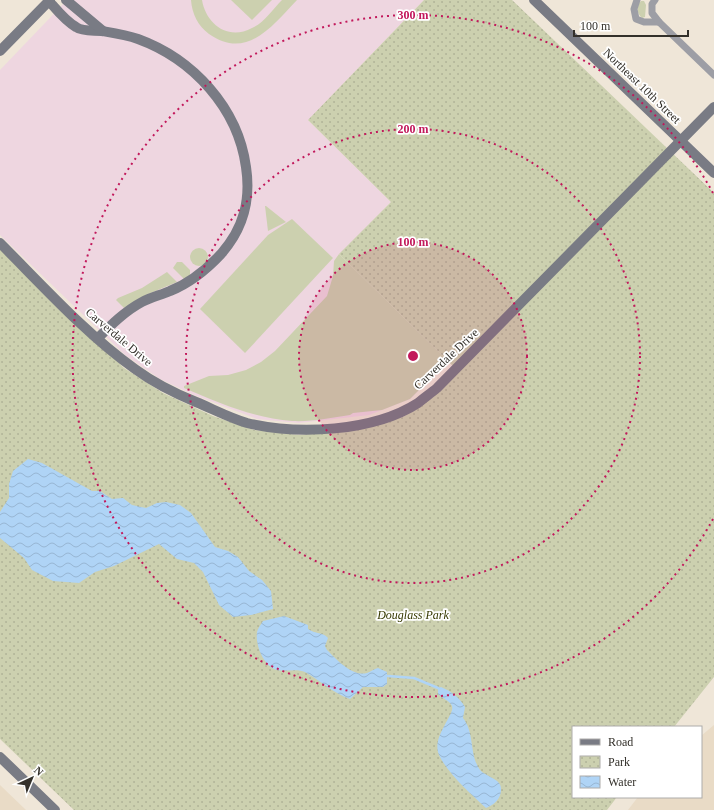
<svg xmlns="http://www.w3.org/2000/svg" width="714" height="810" viewBox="0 0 714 810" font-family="'Times New Roman',serif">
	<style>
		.built { fill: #e9dbc6 }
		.education { fill: #eed6e0 }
		.grass { fill: #ccd0af }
		.park { fill: url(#park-dots) }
		.water { fill: url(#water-waves) }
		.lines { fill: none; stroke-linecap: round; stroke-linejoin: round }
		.stream { stroke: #afd4f6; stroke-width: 2.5 }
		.street { stroke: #9d9ea5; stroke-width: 7 }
		.secondary { stroke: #797b84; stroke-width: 10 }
		.ring { fill: none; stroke: #c2185b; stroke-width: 2; stroke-dasharray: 2 4 }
		.labels { text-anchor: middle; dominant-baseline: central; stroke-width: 3.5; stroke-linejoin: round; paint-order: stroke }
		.street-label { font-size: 12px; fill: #33302a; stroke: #fff }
		.park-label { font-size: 12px; font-style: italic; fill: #363900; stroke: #fff }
		.centre { fill: #c2185b; stroke: #fff; stroke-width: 2 }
		.ring-label { font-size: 12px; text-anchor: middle; font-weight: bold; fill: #c2185b; stroke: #fff; stroke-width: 3.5; stroke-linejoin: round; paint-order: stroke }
	</style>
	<defs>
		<pattern id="park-dots" width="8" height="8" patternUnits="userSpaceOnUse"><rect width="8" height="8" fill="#ccd0af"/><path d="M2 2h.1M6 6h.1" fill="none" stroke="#b0b397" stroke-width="1.8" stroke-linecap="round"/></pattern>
		<pattern id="water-waves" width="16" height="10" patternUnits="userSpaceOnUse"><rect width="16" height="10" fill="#afd4f6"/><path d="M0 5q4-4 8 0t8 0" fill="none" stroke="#97b6d3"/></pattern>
	</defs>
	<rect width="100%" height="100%" fill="#efe6d8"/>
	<g class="built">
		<polygon points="714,725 714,810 628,810 638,797 701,797 701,736"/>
		<polygon points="0,785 26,810 0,810"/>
	</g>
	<polygon class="education" points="67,0 424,0 308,120 391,202 339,255 448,361 410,399 369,415 299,423 257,419 194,395 160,379 125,355 0,235 0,70"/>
	<g class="grass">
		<path d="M191 0H202C206 24 228 41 252 28 264 23 273 9 282 0H297C273 25 247 61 209 34 198 26 192 14 191 0Z"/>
		<polygon points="231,0 272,0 252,20"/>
		<path d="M641 1H644L646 5 645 17 642 18C637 14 636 6 641 1Z"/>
		<polygon points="265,206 266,206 286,222 268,231"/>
		<polygon points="292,219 333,258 245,353 200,309 268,235"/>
		<circle cx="199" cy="257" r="9"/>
		<path d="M339 254 448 361 410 399 382 410 353 413 350 415C331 418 311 422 292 421 254 418 219 403 184 388V386L209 376 228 375 246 370 261 362 275 351 327 296 333 276 334 261Z"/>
		<polygon points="177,262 182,262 190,270 190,275 184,279 173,268"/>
		<polygon points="167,272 177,282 146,295 124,308 116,300 118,298 142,288"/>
	</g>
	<polygon class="park" points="424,0 512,0 714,193 714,677 674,727 573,727 573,797 617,797 607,810 74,810 0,739 0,249 124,368 163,393 213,416 254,430 299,435 347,430 403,417 433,397 459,372 339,254 391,202 308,120"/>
	<g class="water">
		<polygon points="28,459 42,463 92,491 100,491 112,499 123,498 132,505 141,507 146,508 157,503 166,502 180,505 191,513 215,547 228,551 238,557 249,571 262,580 271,591 273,609 251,615 233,617 219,605 203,572 194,563 177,559 159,544 114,566 95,572 79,583 53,581 32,570 24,558 0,538 0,512 9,498 9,484 13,471"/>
		<path d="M284 616 308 625V629C315 634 323 632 328 638L325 646 327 650C336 659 352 677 367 673 370 672 374 669 378 668L387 672V684L383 687H363L350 699C333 693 321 681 305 672 297 668 286 672 277 670 264 667 255 645 257 632 258 628 261 624 263 621Z"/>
		<path d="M441 687C451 691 460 698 465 707L463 718C475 733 469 755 480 770 485 776 501 779 501 788 502 798 494 805 486 808 471 794 448 774 439 755 431 737 455 715 452 706 450 701 442 698 438 694V688Z"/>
	</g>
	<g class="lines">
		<polyline class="stream" points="388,676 414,678 438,688"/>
		<g class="street">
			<polyline points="637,0 634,9 636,19 644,22 659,22 714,75"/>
			<polyline points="655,0 652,4 652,13 659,22"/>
		</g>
		<g class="secondary">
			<path d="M48 0C56 9 65 21 76 27 83 32 94 30 102 31 114 33 127 35 138 39 193 59 238 108 246 167 251 200 244 228 221 254 207 269 190 283 170 291 161 295 151 297 142 302 125 311 111 325 98 338"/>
			<polyline points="66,0 103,31"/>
			<polyline points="534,0 714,173"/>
			<polyline points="0,51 50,0"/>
			<path d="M0 243C42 285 87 335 135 369 154 383 174 393 196 402 213 409 230 418 247 423 298 435 373 432 418 403 424 398 431 393 437 388L714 107"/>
			<polyline points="0,757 55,810"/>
		</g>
	</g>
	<circle cx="413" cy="356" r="114" fill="#c2185b" fill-opacity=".12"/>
	<g class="ring">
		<circle cx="413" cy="356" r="114"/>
		<circle cx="413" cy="356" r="227"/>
		<path d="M713 519A341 341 0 1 1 713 193"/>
	</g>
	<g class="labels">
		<g class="street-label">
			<text transform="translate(642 86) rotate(44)">Northeast 10th Street</text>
			<text transform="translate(119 337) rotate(40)">Carverdale Drive</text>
			<text transform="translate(446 359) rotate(-43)">Carverdale Drive</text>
		</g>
		<g class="park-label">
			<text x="413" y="615">Douglass Park</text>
		</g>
	</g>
	<circle cx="413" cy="356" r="6" class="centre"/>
	<g class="ring-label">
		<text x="413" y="19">300 m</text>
		<text x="413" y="133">200 m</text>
		<text x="413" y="246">100 m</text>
	</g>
	<rect x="572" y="726" width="130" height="72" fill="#ffffff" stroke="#adacaa"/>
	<rect x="580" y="739" width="20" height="6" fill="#797b84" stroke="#adacaa"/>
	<text x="608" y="746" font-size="12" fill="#33302a">Road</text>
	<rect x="580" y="756" width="20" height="12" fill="url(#park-dots)" stroke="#adacaa"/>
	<text x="608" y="766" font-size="12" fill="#33302a">Park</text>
	<rect x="580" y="776" width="20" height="12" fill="url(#water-waves)" stroke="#adacaa"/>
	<text x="608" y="786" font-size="12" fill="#33302a">Water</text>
	<g transform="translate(32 778) rotate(44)" stroke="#ffffff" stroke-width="3" paint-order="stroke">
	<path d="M0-3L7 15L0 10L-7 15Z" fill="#33302a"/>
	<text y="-6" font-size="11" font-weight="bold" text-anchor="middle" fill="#33302a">N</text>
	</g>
	<path d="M574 30v6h114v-6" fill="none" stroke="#33302a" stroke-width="2"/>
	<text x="580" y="30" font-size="12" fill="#33302a" stroke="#ffffff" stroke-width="3" paint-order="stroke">100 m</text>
</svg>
